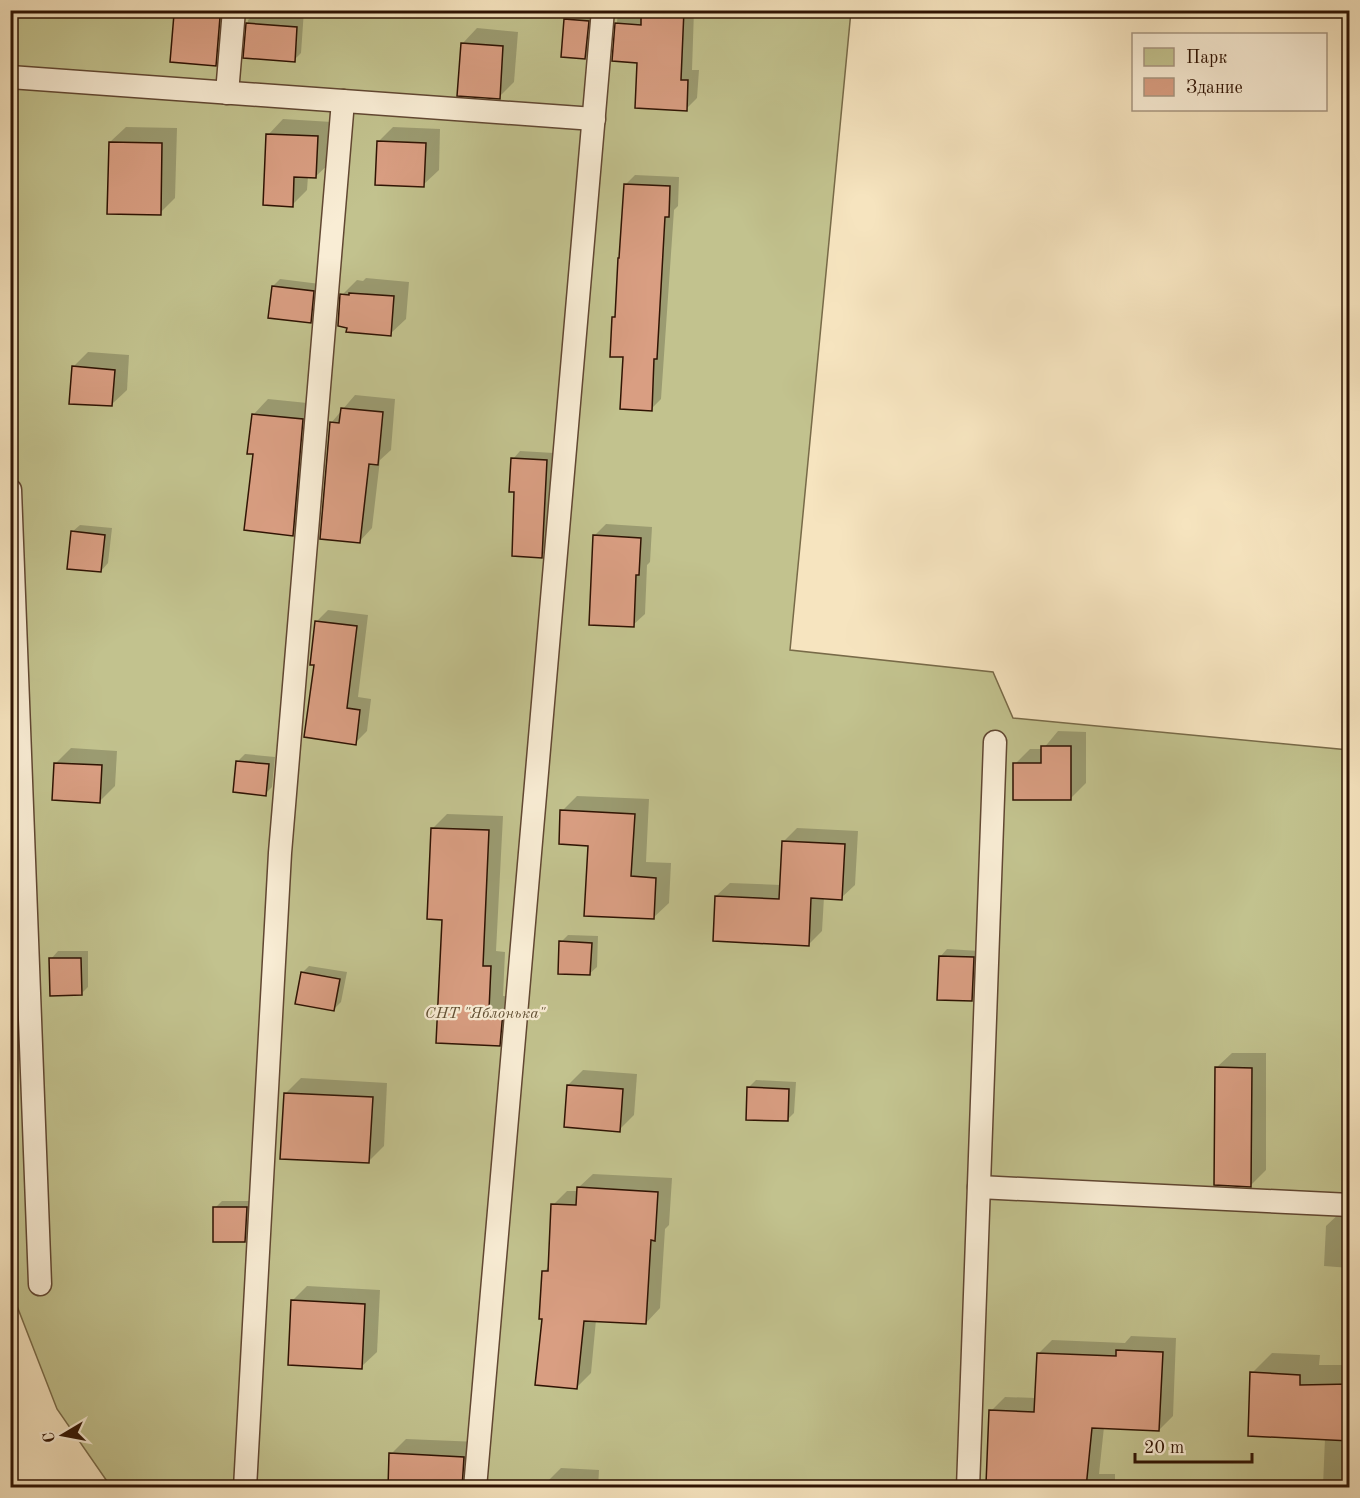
<svg xmlns="http://www.w3.org/2000/svg" width="1360" height="1498" viewBox="0 0 1360 1498" font-family="'Old Standard TT',serif">
	<style>
		.green { fill: #c2c28e; stroke: #786a48; stroke-width: 1.5 }
		.shadow { fill: #0003 }
		.building { fill: #d99e82; stroke: #2f1303; stroke-width: 1.5 }
		.lines { fill: none; stroke-linecap: round; stroke-linejoin: round }
		.lane-casing { stroke: #614732; stroke-width: 25 }
		.lane { stroke: #f9edd5; stroke-width: 22 }
		.labels { text-anchor: middle; dominant-baseline: central; stroke-width: 4.5; stroke-linejoin: round; paint-order: stroke }
		.park-label { font-size: 16px; font-style: italic; fill: #625034; stroke: #f9edd5 }
	</style>
	<rect width="100%" height="100%" fill="#f6e4bf"/>
	<filter id="stains"><feTurbulence type="fractalNoise" baseFrequency=".00333" numOctaves="4"/><feColorMatrix values="0 0 0 0 .2 0 0 0 0 .09 0 0 0 0 .02 0 0 0 .5 -.17"/></filter>
	<radialGradient id="worn" r=".72"><stop offset=".6" stop-color="#630" stop-opacity="0"/><stop offset="1" stop-color="#630" stop-opacity=".3"/></radialGradient>
	<polygon class="green" points="10,11 851,11 790,650 993,672 1013,718 1349,750 1349,1487 111,1487 57,1409 17,1306 10,1144"/>
	<g class="shadow">
		<polygon points="179,10 234,10 230,49 215,64 175,14"/>
		<polygon points="264,10 304,10 301,53 294,60 245,57 248,20 256,12 263,13"/>
		<polygon points="566,10 600,10 596,47 585,58 563,56"/>
		<polygon points="618,10 694,10 692,70 699,70 697,98 686,109 639,62 614,60"/>
		<polygon points="477,28 518,32 514,82 499,97 462,44"/>
		<polygon points="283,119 332,122 331,162 315,177 308,176 307,190 292,205 268,135"/>
		<polygon points="126,127 177,128 175,198 160,213 110,142"/>
		<polygon points="393,127 440,129 439,170 423,185 378,142"/>
		<polygon points="635,175 679,177 678,206 674,210 661,399 651,409 624,356 614,317 616,315 625,185"/>
		<polygon points="366,278 409,282 406,319 390,334 348,326 342,295 357,280 363,281"/>
		<polygon points="280,279 320,284 318,314 310,322 273,286"/>
		<polygon points="88,352 129,355 127,390 111,405 73,367"/>
		<polygon points="355,395 395,399 391,450 380,460 372,528 359,542 331,423"/>
		<polygon points="268,399 317,404 308,519 292,534 255,453 253,415"/>
		<polygon points="520,451 554,453 548,549 541,556 516,491 513,459"/>
		<polygon points="606,524 652,527 650,562 647,565 645,614 633,625 594,536"/>
		<polygon points="80,525 112,528 108,563 101,571 72,532"/>
		<polygon points="328,610 368,615 358,697 371,699 367,731 355,743 315,664 316,622"/>
		<polygon points="1058,731 1086,732 1086,783 1070,799 1015,764 1030,749 1043,749"/>
		<polygon points="71,748 117,751 115,786 100,801 55,764"/>
		<polygon points="245,754 275,757 272,787 265,794 237,762"/>
		<polygon points="577,796 649,799 646,862 671,863 669,903 653,918 562,811"/>
		<polygon points="447,814 503,816 496,951 505,952 503,996 517,997 514,1030 499,1045 444,919 433,828"/>
		<polygon points="797,828 858,831 855,885 841,898 824,897 822,931 808,945 716,896 730,883 781,885 783,842"/>
		<polygon points="568,935 598,936 597,967 589,974 561,942"/>
		<polygon points="947,949 980,951 979,992 972,1000 940,957"/>
		<polygon points="58,951 88,951 88,987 81,994 51,959"/>
		<polygon points="309,966 347,972 341,1002 334,1009 302,973"/>
		<polygon points="1232,1053 1266,1053 1266,1170 1251,1185 1216,1068"/>
		<polygon points="583,1070 637,1074 634,1115 619,1130 568,1085"/>
		<polygon points="301,1078 387,1083 384,1146 369,1161 285,1094"/>
		<polygon points="756,1080 796,1082 794,1113 787,1120 749,1087"/>
		<polygon points="593,1174 672,1178 669,1225 665,1229 660,1308 646,1323 596,1320 591,1373 577,1387 543,1318 544,1272 549,1266 553,1205 567,1191 578,1191 578,1188"/>
		<polygon points="222,1201 254,1201 252,1233 244,1241 215,1208"/>
		<polygon points="1342,1211 1350,1211 1350,1268 1324,1266 1326,1226"/>
		<polygon points="307,1286 380,1290 377,1352 361,1367 292,1301"/>
		<polygon points="1131,1336 1176,1338 1173,1416 1159,1430 1104,1427 1099,1474 1115,1474 1115,1485 1166,1488 992,1488 991,1411 1005,1397 1036,1398 1038,1354 1052,1340 1125,1343"/>
		<polygon points="1272,1353 1320,1355 1319,1365 1350,1365 1350,1488 1322,1488 1323,1486 1325,1438 1252,1373"/>
		<polygon points="406,1439 479,1442 472,1488 390,1488 391,1454"/>
		<polygon points="561,1468 599,1470 598,1488 546,1488 546,1483"/>
	</g>
	<g class="building">
		<polygon points="641,10 684,10 681,80 688,80 687,111 635,108 637,63 612,61 615,23 641,25"/>
		<polygon points="174,14 220,17 216,66 170,62"/>
		<polygon points="564,19 589,21 585,59 561,57"/>
		<polygon points="246,23 297,27 295,62 243,58"/>
		<polygon points="461,43 503,46 500,99 457,96"/>
		<polygon points="266,134 318,136 316,178 294,177 293,207 263,205"/>
		<polygon points="377,141 426,143 424,187 375,185"/>
		<polygon points="109,142 162,143 161,215 107,214"/>
		<polygon points="624,184 670,186 669,217 665,217 657,359 654,359 652,411 620,409 623,357 610,357 612,317 615,317 618,258 619,258"/>
		<polygon points="272,286 314,291 311,323 268,318"/>
		<polygon points="349,293 394,296 391,336 346,332 347,328 338,326 340,294 349,295"/>
		<polygon points="72,366 115,370 112,406 69,404"/>
		<polygon points="341,408 383,412 378,465 369,464 360,543 320,539 330,422 339,423"/>
		<polygon points="252,414 303,419 293,536 244,530 253,454 247,454"/>
		<polygon points="511,458 547,460 542,558 512,556 514,492 509,492"/>
		<polygon points="71,531 105,535 101,572 67,569"/>
		<polygon points="593,535 641,538 639,575 636,575 634,627 589,625"/>
		<polygon points="315,621 357,626 347,708 360,710 356,745 304,737 314,665 310,665"/>
		<polygon points="1041,746 1071,746 1071,800 1013,800 1013,763 1041,763"/>
		<polygon points="236,761 269,764 266,796 233,792"/>
		<polygon points="54,763 102,765 100,803 52,800"/>
		<polygon points="560,810 635,814 631,876 656,878 654,919 584,916 588,846 559,844"/>
		<polygon points="431,828 489,830 483,966 491,966 489,1010 503,1011 500,1046 436,1043 442,920 427,919"/>
		<polygon points="782,841 845,844 842,900 811,898 809,946 713,941 715,896 779,899"/>
		<polygon points="559,941 592,943 590,975 558,974"/>
		<polygon points="939,956 974,957 972,1001 937,1000"/>
		<polygon points="49,958 81,958 82,995 50,996"/>
		<polygon points="301,972 340,979 334,1011 295,1004"/>
		<polygon points="1215,1067 1252,1068 1251,1187 1214,1185"/>
		<polygon points="567,1085 623,1089 620,1132 564,1127"/>
		<polygon points="747,1087 789,1089 788,1121 746,1120"/>
		<polygon points="284,1093 373,1097 369,1163 280,1159"/>
		<polygon points="577,1187 658,1192 655,1241 651,1240 646,1324 584,1321 577,1389 535,1385 542,1319 539,1319 542,1271 548,1271 551,1204 576,1205"/>
		<polygon points="213,1207 247,1207 245,1242 213,1242"/>
		<polygon points="291,1300 365,1304 362,1369 288,1365"/>
		<polygon points="1116,1350 1163,1352 1159,1431 1092,1428 1086,1488 986,1484 989,1410 1034,1412 1037,1353 1116,1356"/>
		<polygon points="1250,1372 1300,1375 1300,1385 1350,1384 1350,1441 1248,1436"/>
		<polygon points="389,1453 464,1457 462,1488 388,1488"/>
	</g>
	<g class="lines">
		<g class="lane-casing">
			<g id="lane">
				<polyline points="10,77 594,119"/>
				<polyline points="227,93 234,10"/>
				<polyline points="10,490 40,1284"/>
				<polyline points="979,1187 1350,1205"/>
				<polyline points="245,1488 280,853 343,101"/>
				<polyline points="475,1488 603,10"/>
				<polyline points="968,1488 995,742"/>
			</g>
		</g>
		<use href="#lane" class="lane"/>
	</g>
	<g class="labels">
		<g class="park-label">
			<text x="485" y="1014">СНТ "Яблонька"</text>
		</g>
	</g>
	<rect width="1360" height="1498" fill="none" stroke="#f6e4bf" stroke-width="36"/>
	<rect x="12" y="12" width="1336" height="1474" fill="none" stroke="#2f1303" stroke-width="3"/>
	<rect x="18" y="18" width="1324" height="1462" fill="none" stroke="#2f1303" stroke-width="1.5"/>
	<rect x="1132" y="33" width="195" height="78" fill="#f9edd5" stroke="#a89681" stroke-width="1.5"/>
	<rect x="1144" y="48" width="30" height="18" fill="#c2c28e" stroke="#a89681" stroke-width="1.5"/>
	<text x="1186" y="63" font-size="18" fill="#2f1303">Парк</text>
	<rect x="1144" y="78" width="30" height="18" fill="#d99e82" stroke="#a89681" stroke-width="1.5"/>
	<text x="1186" y="93" font-size="18" fill="#2f1303">Здание</text>
	<g transform="translate(63 1435) rotate(260)" stroke="#f9edd5" stroke-width="4.5" paint-order="stroke">
	<path d="M0-4.5L10 22L0 15L-10 22Z" fill="#2f1303"/>
	<text y="-9" font-size="16" font-weight="bold" text-anchor="middle" fill="#2f1303">С</text>
	</g>
	<path d="M1135 1453v9h117v-9" fill="none" stroke="#2f1303" stroke-width="3"/>
	<text x="1144" y="1453" font-size="18" fill="#2f1303" stroke="#f9edd5" stroke-width="4.5" paint-order="stroke">20 m</text>
	<rect width="100%" height="100%" filter="url(#stains)"/>
	<rect width="100%" height="100%" fill="url(#worn)"/>
</svg>
